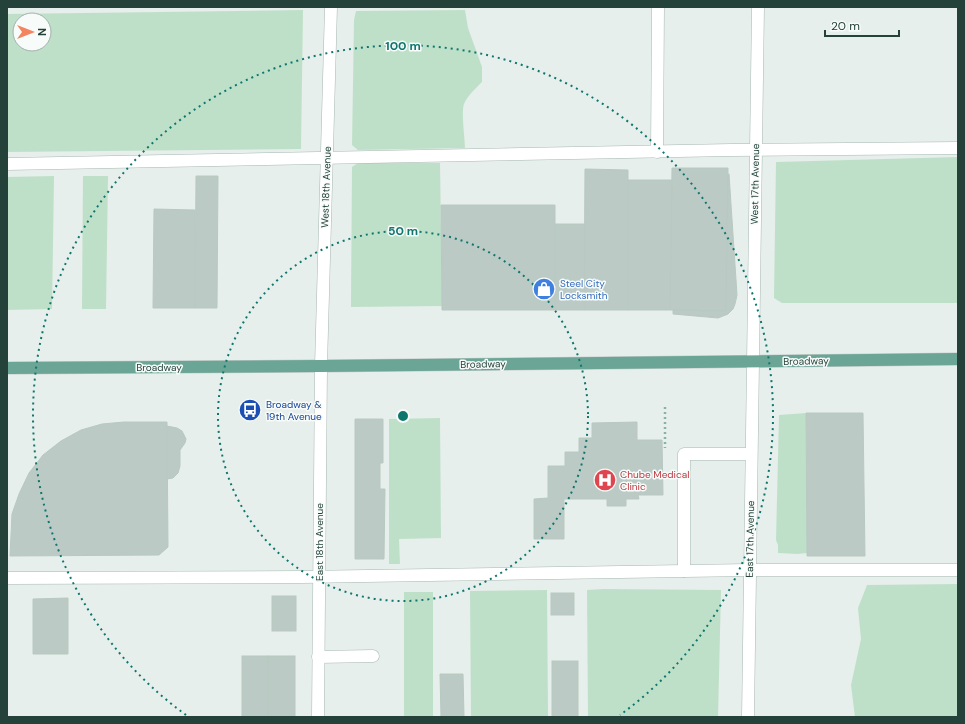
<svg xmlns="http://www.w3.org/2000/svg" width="965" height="724" viewBox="0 0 965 724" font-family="'DM Sans',sans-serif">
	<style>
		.green { fill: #bfe0c8; fill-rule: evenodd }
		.building { fill: #bbcac4; stroke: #b8c9c2 }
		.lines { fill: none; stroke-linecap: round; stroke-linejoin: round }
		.service-casing { stroke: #a8b8b2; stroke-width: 13 }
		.minor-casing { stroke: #a8b8b2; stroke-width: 13 }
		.primary-casing { stroke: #c2cac8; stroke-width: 13 }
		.path { stroke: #86b3a5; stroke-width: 2.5; stroke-dasharray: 2 3; stroke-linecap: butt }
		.service { stroke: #fff; stroke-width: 12 }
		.minor { stroke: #fff; stroke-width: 12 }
		.primary { stroke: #6aa596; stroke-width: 12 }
		.ring { fill: none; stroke: #0f766e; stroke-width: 2; stroke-dasharray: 2 4 }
		.labels { text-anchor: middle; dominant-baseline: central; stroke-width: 3; stroke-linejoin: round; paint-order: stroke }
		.street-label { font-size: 10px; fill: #24423a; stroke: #f7fbf9 }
		.shop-label { font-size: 10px; fill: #366cbe; stroke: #f7fbf9; text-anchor: start }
		.transit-label { font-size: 10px; fill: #164399; stroke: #f7fbf9; text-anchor: start }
		.health-label { font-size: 10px; fill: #be3a42; stroke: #f7fbf9; text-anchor: start }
		.centre { fill: #0f766e; stroke: #f7fbf9; stroke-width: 2 }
		.ring-label { font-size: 12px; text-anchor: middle; font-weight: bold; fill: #0f766e; stroke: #f7fbf9; stroke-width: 3; stroke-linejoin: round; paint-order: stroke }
	</style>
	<rect width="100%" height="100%" fill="#e6efeb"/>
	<g class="green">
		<path d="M303 10 301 149 7 152V14ZM20 20H44V44H20Z"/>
		<path d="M465 10 468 28 482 67V82C475 89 468 95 464 104 461 112 465 138 465 148L358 150 352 145 354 20 356 11Z"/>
		<polygon points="958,157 958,303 782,303 774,298 776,162"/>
		<polygon points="358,163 440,163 442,306 351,307 352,167"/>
		<polygon points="54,176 52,309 7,310 7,177"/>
		<polygon points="83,176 108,176 106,309 82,309"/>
		<polygon points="806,413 807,553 798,554 778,553 778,545 776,540 779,415"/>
		<polygon points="440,418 441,538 399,539 400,564 389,564 389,419"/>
		<polygon points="958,584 958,717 855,717 851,685 861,639 858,608 867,585"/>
		<polygon points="603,589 721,590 718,717 588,717 587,590"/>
		<polygon points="547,590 548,717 471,717 470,591"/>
		<rect x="404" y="592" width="29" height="125"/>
	</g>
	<g class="building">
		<polygon points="672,168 728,168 726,311 670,310"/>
		<polygon points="585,169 628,170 628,310 584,310"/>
		<polygon points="728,174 729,174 737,295 735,304 733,309 728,314 718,318 673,314 673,310 726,311"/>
		<polygon points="196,176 218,176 217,308 195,308"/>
		<polygon points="628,180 672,180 670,310 628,310"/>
		<polygon points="441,205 555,205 555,310 442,310"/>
		<polygon points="154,209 195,210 195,308 153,308"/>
		<polygon points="555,224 585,224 584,310 555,310"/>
		<polygon points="246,411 258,411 258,414 246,415"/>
		<polygon points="806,413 863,413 865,556 807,556"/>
		<polygon points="355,419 383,419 383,463 380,463 380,489 385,489 384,559 355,559"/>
		<polygon points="124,422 167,422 168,547 159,555 10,556 12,514 19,494 29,473 43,455 61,441 81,430 102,424"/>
		<polygon points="637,422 637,440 662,440 663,495 638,495 639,499 626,499 626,506 607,506 607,499 564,499 564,539 534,539 534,499 548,498 548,466 565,466 565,452 579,452 579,438 592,438 592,423"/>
		<polygon points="167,426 177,428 182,431 186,439 185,443 180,450 180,466 178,473 173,478 167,479"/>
		<rect x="551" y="593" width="23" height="22"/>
		<rect x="272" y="596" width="24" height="35"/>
		<polygon points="68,598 68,654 33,654 33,599"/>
		<rect x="242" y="656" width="26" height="61"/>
		<rect x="268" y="656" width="27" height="61"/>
		<rect x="552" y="661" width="26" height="56"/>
		<polygon points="440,674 463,674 464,717 441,717"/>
	</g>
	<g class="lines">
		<g class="service-casing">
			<g id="service">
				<polyline points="657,152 658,7"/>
				<polyline points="7,164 731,150 958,148"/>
				<polyline points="684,571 684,454 751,454"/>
				<polyline points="7,578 302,577 749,570 958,570"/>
				<polyline points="318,657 373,656"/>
			</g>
		</g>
		<g class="minor-casing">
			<g id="minor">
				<polyline points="318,717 321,366 331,7"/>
				<polyline points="748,717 758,7"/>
			</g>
		</g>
		<g class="primary-casing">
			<polyline id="primary" points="7,368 321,366 958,359"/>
		</g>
		<polyline class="path" points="665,407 665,448"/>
		<use href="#service" class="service"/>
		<use href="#minor" class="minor"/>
		<use href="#primary" class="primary"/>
	</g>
	<g class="ring">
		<circle cx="403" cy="416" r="185"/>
		<path d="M186 715A370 370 0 1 1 620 715"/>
	</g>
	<defs>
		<g id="shop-disc" transform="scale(1.15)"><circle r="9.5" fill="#3f7fe0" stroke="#f7fbf9"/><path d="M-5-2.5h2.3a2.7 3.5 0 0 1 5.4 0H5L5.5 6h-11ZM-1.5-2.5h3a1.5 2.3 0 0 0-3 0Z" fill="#fff"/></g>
		<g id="bus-disc" transform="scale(1.15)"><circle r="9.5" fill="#1a4fb4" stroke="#f7fbf9"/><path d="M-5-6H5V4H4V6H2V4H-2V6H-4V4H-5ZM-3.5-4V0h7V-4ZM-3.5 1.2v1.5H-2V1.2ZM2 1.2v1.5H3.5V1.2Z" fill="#fff"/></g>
		<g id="hospital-disc" transform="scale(1.15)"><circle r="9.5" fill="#e0444e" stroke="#f7fbf9"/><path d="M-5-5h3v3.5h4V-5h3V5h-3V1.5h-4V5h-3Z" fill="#fff"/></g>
	</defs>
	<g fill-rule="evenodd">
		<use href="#shop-disc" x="544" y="289"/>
		<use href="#bus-disc" x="250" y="410"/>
		<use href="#hospital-disc" x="605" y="480"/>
	</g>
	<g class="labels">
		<g class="street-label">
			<text transform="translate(755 184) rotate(-89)">West 17th Avenue</text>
			<text transform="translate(326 187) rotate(-88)">West 18th Avenue</text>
			<text transform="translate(806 361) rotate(-1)">Broadway</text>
			<text transform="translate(483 364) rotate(-1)">Broadway</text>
			<text x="159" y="367">Broadway</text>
			<text transform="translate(750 539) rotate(-89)">East 17th Avenue</text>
			<text transform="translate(319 542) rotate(-90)">East 18th Avenue</text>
		</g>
		<g class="shop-label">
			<text x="560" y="283">Steel City<tspan x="560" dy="12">Locksmith</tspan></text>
		</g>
		<g class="transit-label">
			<text x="266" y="404">Broadway &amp;<tspan x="266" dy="12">19th Avenue</tspan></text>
		</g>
		<g class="health-label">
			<text x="620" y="474">Chube Medical<tspan x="620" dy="12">Clinic</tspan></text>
		</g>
	</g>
	<circle cx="403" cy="416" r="6" class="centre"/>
	<g class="ring-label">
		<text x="403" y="50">100 m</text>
		<text x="403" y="235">50 m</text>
	</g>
	<rect width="965" height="724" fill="none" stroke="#24423a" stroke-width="16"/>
	<g transform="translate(32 32) rotate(90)"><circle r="19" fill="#f7fbf9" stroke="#a3b1ad"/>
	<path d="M0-3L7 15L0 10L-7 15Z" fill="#f4845f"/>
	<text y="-6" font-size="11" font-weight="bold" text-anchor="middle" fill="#24423a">N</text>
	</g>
	<path d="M825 30v6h74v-6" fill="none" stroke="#24423a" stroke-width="2"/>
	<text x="831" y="30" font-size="12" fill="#24423a" stroke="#f7fbf9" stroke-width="3" paint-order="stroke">20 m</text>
</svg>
